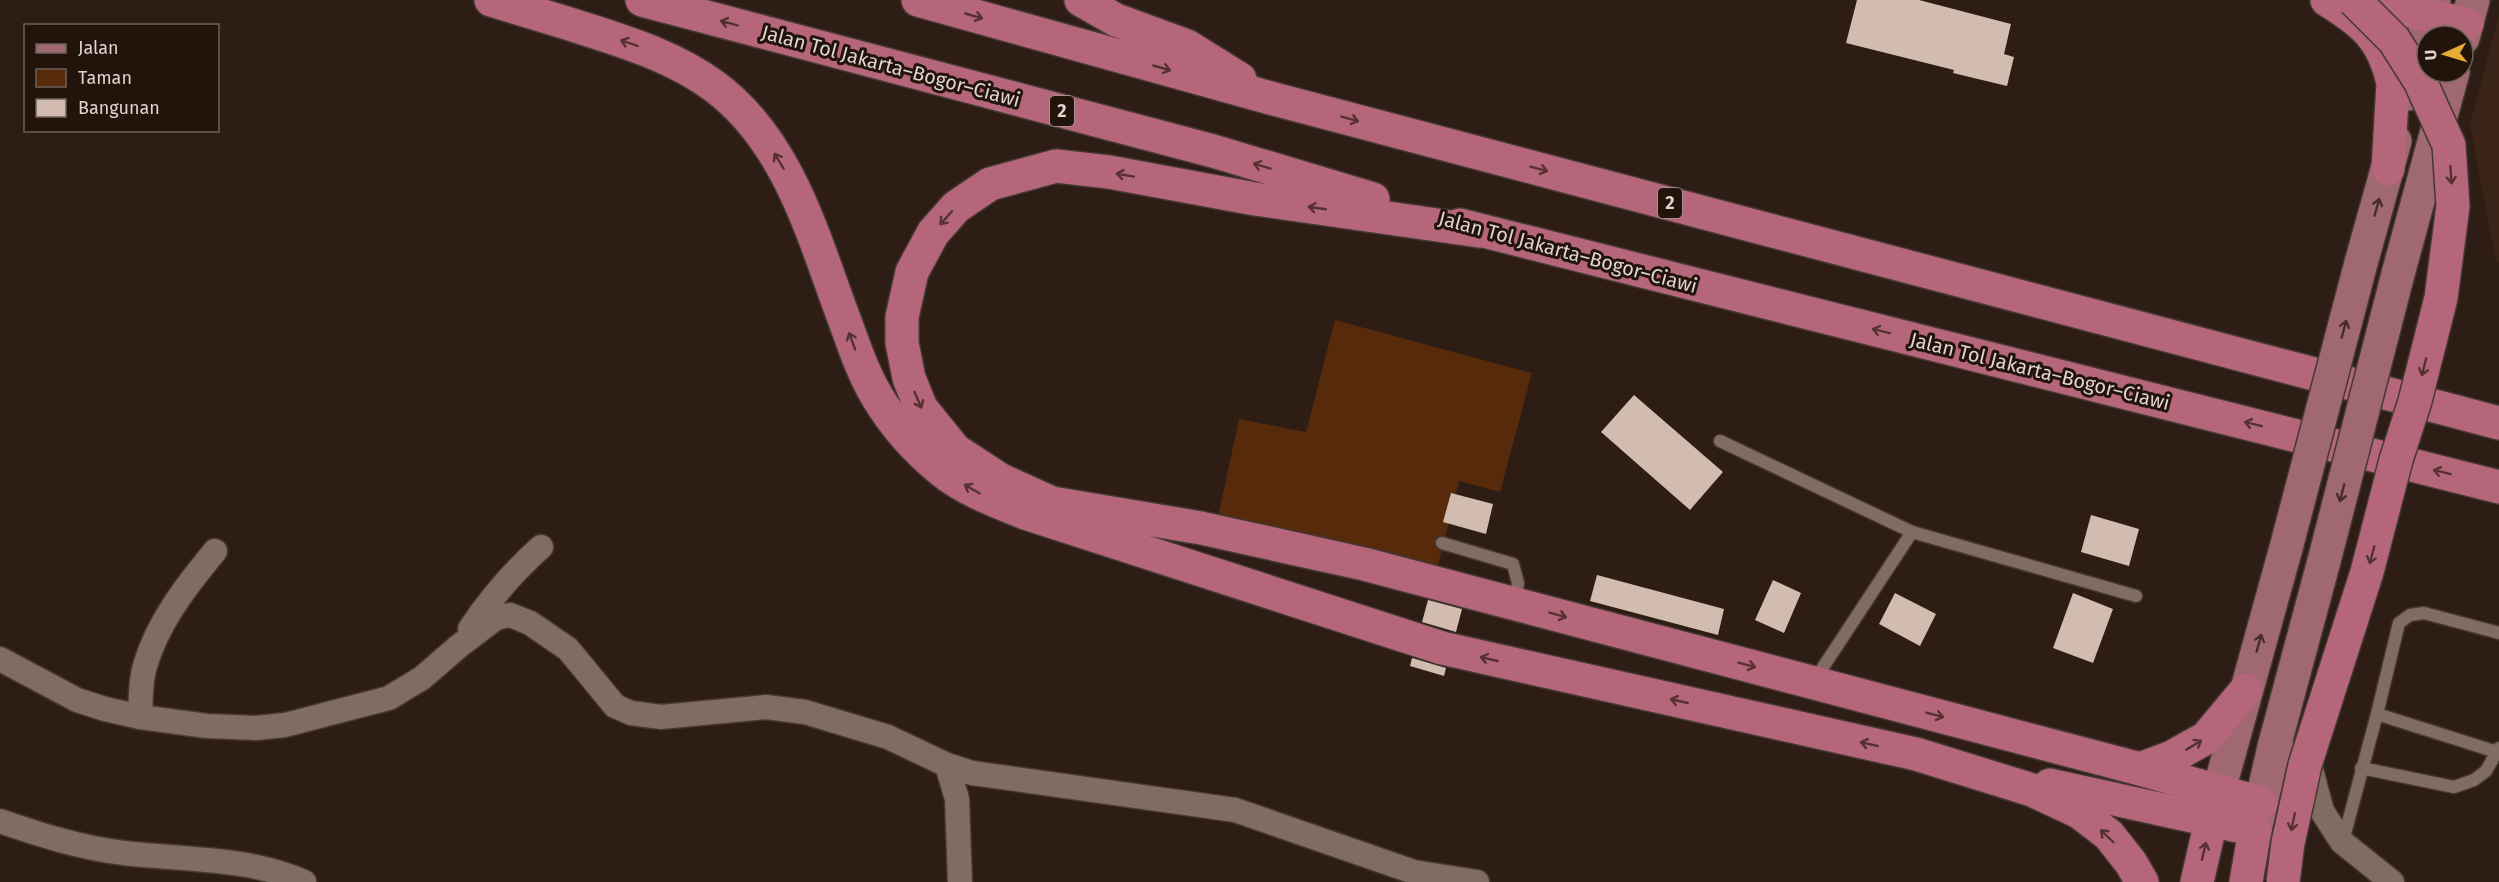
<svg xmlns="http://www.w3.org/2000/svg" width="2499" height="882" viewBox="0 0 2499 882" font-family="'Fira Sans',sans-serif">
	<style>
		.built { fill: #3a2417 }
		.green { fill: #562a0b }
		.building { fill: #d2bcaf }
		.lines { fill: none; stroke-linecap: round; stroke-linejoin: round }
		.lane-casing { stroke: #453833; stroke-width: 15 }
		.street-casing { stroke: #453833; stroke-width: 27 }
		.primary-casing { stroke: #453833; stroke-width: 36 }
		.highway-casing { stroke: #453833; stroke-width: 36 }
		.lane { stroke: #806c60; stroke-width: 12 }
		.street { stroke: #806c60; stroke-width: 24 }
		.primary { stroke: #a06870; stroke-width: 33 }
		.highway { stroke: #b5667a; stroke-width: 33 }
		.primary-bridge-casing { stroke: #453833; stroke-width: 36; stroke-linecap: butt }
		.highway-bridge-casing { stroke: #453833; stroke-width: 36; stroke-linecap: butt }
		.primary-bridge { stroke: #a06870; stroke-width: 33 }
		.highway-bridge { stroke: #b5667a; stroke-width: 33 }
		.oneway { stroke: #563132 }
		.oneway2 { stroke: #482d29 }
		.labels { text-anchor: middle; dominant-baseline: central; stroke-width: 6; stroke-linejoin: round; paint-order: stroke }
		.shield { fill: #23140b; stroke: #a79a94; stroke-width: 1.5 }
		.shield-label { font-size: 18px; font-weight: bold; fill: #dfd4ce }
		.street-label { font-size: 20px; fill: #dfd4ce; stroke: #23140b }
	</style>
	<rect width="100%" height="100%" fill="#2d1d14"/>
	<polygon class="built" points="2499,14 2499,262 2496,262 2470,125"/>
	<polygon class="green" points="1335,320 1532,373 1500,492 1459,481 1434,582 1215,531 1239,419 1306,432"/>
	<g class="building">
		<polygon points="1857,0 1919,0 2011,24 2004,54 2014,57 2007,86 1953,73 1954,70 1846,43"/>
		<polygon points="1634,395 1723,472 1690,510 1601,432"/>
		<polygon points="1451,493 1493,504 1486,534 1443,522"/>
		<polygon points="2091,515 2139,529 2129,566 2081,552"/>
		<polygon points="1597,575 1724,609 1718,635 1590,601"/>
		<polygon points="1773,580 1801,593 1784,633 1755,620"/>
		<polygon points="1895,593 1936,614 1920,646 1879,624"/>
		<polygon points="2073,593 2113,609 2093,663 2053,648"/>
		<polygon points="1428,600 1462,609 1456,632 1422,622"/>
		<polygon points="1412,658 1446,668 1444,676 1410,666"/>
	</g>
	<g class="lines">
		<g class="lane-casing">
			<g id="lane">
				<polyline points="1720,441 1912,532 2136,596"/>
				<polyline points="1442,543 1513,564 1518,583 1515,602"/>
				<polyline points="1814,681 1912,532"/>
				<polyline points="2377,714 2497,752"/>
				<polyline points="2361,768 2454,787 2474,780 2486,771 2499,748"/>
				<polyline points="2343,841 2377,714 2399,623 2410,615 2424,613 2499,633"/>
			</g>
		</g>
		<g class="street-casing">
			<g id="street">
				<path d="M470 629C490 599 514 571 541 547"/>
				<polyline points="0,659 77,700 105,709 140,717 207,726 256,728 285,725 389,698 422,678 459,646 496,618 510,615 530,623 568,649 615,706 631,713 661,717 766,707 805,712 888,737 947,765 972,773 1235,810 1414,872 1477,882"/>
				<path d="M140 717C141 701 140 681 145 666 157 623 187 585 215 551"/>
				<polyline points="2274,747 2291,754 2310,766 2322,811 2342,842 2392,882"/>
				<polyline points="947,765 957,799 960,882"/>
				<path d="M0 821C41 835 81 848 124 853 182 860 249 857 304 882"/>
			</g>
		</g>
		<g class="primary-casing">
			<g id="primary">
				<polyline points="2463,38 2473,0"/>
				<polyline points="2408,94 2434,0"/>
				<polyline points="2361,263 2395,141"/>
				<polyline points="2398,274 2453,72"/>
				<polyline points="2211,819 2286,548"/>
				<polyline points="2255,830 2274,747 2324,561"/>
			</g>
		</g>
		<g class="highway-casing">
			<g id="highway">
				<path d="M491 0C518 8 546 17 573 25 622 41 672 55 714 86 790 142 814 240 846 324 856 352 866 381 883 406 898 429 919 452 941 470 965 490 996 501 1025 513L1442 648 1916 754 2032 790 2079 812 2109 835 2131 863 2142 882"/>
				<polyline points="642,0 1213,151 1373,199"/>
				<polyline points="918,0 1274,99 2499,423"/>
				<polyline points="1081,0 1116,20 1187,46 1240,79"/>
				<path d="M2327 0C2364 23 2383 38 2393 83L2388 169"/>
				<polyline points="2358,0 2467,24"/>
				<polyline points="1460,225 2499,487"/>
				<polyline points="1479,231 1255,199 1109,172 1056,166 990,184 956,207 933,233 912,272 902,317 902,343 909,378 921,408 955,450 1001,480 1052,503 1201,528 1364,564 2140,769 2261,803"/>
				<polyline points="2140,769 2172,757 2206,738 2246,690"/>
				<polyline points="2050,785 2255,830 2246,882"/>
				<polyline points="2197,882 2211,821"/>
			</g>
		</g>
		<use href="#lane" class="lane"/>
		<use href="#street" class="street"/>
		<use href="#primary" class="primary"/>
		<use href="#highway" class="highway"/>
		<g class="primary-bridge-casing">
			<g id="primary-bridge">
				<polyline points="2286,548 2361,263"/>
				<polyline points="2324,561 2398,274"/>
			</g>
		</g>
		<g class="highway-bridge-casing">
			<polyline id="highway-bridge" points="2283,882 2288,843 2305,765 2367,572 2396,460 2415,401 2441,298 2453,206 2449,145 2420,81 2394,40 2354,0"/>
		</g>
		<use href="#primary-bridge" class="primary-bridge"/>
		<use href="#highway-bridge" class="highway-bridge"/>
	</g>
	<defs><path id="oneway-shaft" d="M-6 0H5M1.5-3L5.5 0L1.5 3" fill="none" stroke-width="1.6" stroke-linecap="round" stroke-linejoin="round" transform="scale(1.5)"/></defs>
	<g class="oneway">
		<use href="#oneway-shaft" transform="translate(974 16) rotate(16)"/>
		<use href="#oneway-shaft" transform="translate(729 23) rotate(-165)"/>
		<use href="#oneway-shaft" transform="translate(629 43) rotate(-161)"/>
		<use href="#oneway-shaft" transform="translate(1162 68) rotate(16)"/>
		<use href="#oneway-shaft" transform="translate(1350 119) rotate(15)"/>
		<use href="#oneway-shaft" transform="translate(779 161) rotate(-121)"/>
		<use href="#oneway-shaft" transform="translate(1262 166) rotate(-163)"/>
		<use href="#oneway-shaft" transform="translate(1539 169) rotate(15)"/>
		<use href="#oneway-shaft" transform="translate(1125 175) rotate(-170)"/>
		<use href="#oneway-shaft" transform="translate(2451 175) rotate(86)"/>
		<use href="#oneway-shaft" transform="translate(1317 208) rotate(-172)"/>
		<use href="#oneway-shaft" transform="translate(946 218) rotate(132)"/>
		<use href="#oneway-shaft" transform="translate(1881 331) rotate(-166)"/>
		<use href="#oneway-shaft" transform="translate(852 341) rotate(-110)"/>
		<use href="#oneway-shaft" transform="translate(2424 367) rotate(104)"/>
		<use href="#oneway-shaft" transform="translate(918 400) rotate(66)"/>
		<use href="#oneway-shaft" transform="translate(2253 424) rotate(-166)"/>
		<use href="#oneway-shaft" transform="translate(2442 472) rotate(-166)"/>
		<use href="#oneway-shaft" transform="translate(972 489) rotate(-150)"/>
		<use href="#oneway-shaft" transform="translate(2372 555) rotate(105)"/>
		<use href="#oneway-shaft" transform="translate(1558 615) rotate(15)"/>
		<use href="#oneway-shaft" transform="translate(1489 659) rotate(-167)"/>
		<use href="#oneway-shaft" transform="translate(1747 665) rotate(15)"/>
		<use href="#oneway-shaft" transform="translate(1679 701) rotate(-167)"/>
		<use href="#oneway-shaft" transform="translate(1935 715) rotate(15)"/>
		<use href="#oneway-shaft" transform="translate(1869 744) rotate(-167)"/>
		<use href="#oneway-shaft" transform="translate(2194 745) rotate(-31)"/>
		<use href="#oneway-shaft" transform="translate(2293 822) rotate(102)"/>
		<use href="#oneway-shaft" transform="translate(2107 836) rotate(-136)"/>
		<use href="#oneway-shaft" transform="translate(2204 851) rotate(-77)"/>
	</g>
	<g class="oneway2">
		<use href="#oneway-shaft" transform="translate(2377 207) rotate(-74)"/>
		<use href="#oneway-shaft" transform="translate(2344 329) rotate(-75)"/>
		<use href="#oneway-shaft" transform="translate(2342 493) rotate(104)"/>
		<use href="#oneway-shaft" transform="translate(2259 643) rotate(-74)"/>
	</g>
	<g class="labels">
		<g class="shield">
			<rect x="1050" y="96" width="24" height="30" rx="4.5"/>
			<rect x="1658" y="188" width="24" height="30" rx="4.5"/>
		</g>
		<g class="shield-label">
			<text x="1062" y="111">2</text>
			<text x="1670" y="203">2</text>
		</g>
		<g class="street-label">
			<text transform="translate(891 66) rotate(15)">Jalan Tol Jakarta–Bogor–Ciawi</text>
			<text transform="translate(1568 252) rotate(15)">Jalan Tol Jakarta–Bogor–Ciawi</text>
			<text transform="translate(2040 371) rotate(14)">Jalan Tol Jakarta–Bogor–Ciawi</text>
		</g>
	</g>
	<rect x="24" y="24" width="195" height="108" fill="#23140b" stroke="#6e6159" stroke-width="1.5"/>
	<rect x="36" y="44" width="30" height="9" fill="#a06870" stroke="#6e6159" stroke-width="1.5"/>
	<text x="78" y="54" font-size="18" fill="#dfd4ce">Jalan</text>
	<rect x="36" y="69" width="30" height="18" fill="#562a0b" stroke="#6e6159" stroke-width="1.5"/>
	<text x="78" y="84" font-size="18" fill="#dfd4ce">Taman</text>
	<rect x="36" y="99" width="30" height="18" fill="#d2bcaf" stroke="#6e6159" stroke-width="1.5"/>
	<text x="78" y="114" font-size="18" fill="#dfd4ce">Bangunan</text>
	<g transform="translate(2445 54) rotate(266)"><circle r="28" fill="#23140b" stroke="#6e6159" stroke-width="1.5"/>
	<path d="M0-4.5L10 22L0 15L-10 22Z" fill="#e7ac37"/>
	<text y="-9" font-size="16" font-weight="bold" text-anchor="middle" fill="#dfd4ce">U</text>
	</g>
</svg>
